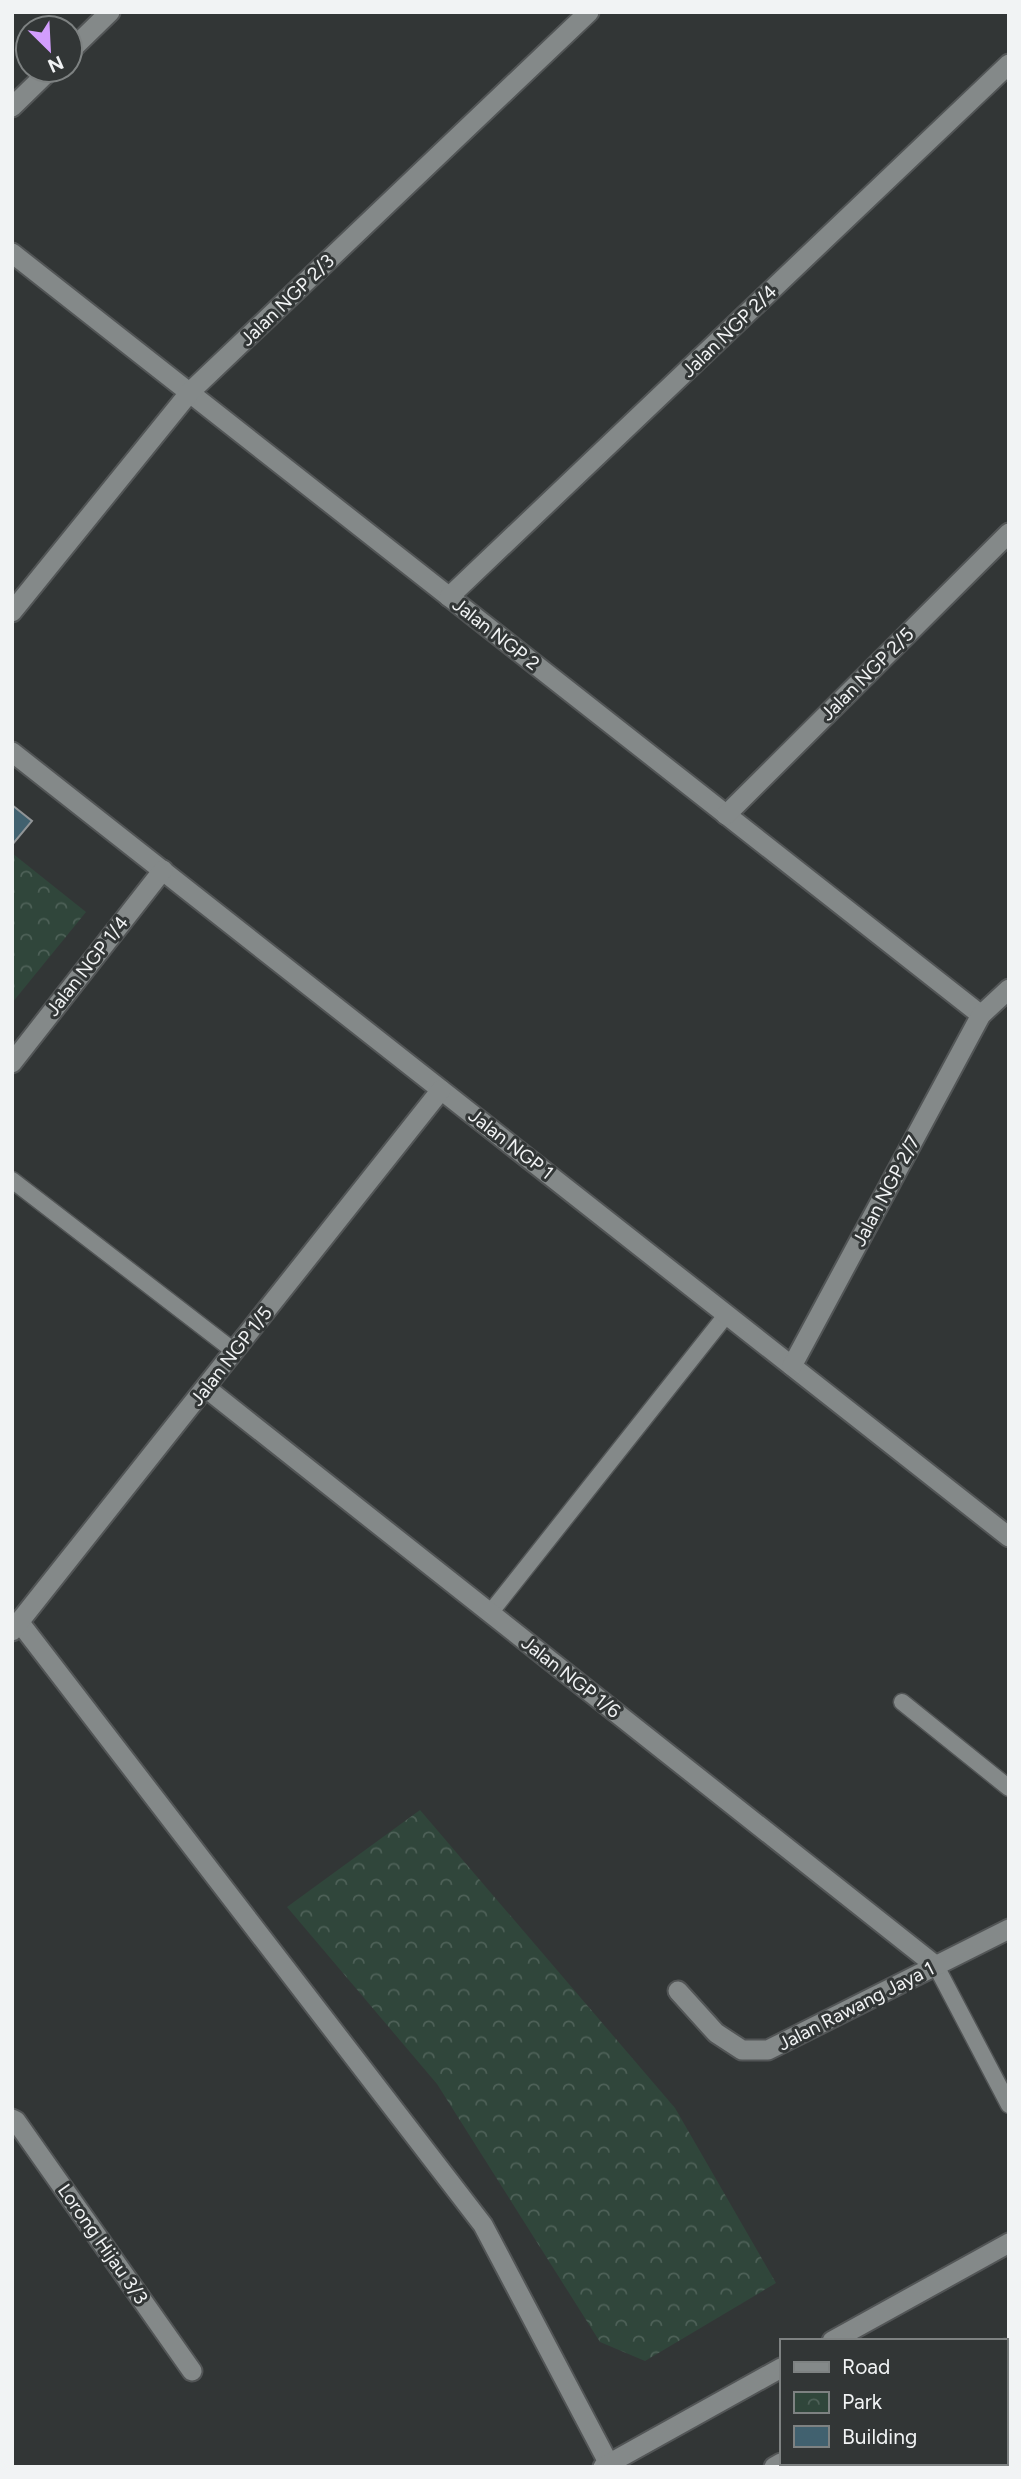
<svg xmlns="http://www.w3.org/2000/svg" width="1021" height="2479" viewBox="0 0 1021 2479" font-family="Figtree,sans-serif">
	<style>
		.park { fill: url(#park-crowns) }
		.building { fill: #41616f; stroke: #919597; stroke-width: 2 }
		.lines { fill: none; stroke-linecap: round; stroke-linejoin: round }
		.service-casing { stroke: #525556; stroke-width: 19 }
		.minor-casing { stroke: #525556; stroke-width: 23 }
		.service { stroke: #848989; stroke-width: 16 }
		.minor { stroke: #848989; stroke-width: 19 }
		.labels { text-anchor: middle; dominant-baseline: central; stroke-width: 6; stroke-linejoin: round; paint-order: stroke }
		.street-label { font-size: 19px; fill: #f1f3f4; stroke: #323636 }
	</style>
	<defs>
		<pattern id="park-crowns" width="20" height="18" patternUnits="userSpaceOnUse" patternTransform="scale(1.75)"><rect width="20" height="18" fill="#30463b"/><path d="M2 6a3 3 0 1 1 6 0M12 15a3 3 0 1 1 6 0" fill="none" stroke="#4e6158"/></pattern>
	</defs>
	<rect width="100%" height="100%" fill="#323636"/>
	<g class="park">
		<polygon points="12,853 86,912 12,1003"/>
		<polygon points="420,1810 675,2108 776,2283 645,2361 600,2342 437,2084 287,1907"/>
	</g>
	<polygon class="building" points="12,805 32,821 12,845"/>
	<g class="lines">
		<g class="service-casing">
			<g id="service">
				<polyline points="12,1180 234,1351"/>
				<polyline points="490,1613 727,1314"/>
				<polyline points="902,1702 1009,1788"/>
				<polyline points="936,1966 1009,2105"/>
			</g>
		</g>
		<g class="minor-casing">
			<g id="minor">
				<polyline points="70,51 110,12"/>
				<polyline points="12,107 50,70"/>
				<polyline points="12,253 981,1015"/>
				<polyline points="449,597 1009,64"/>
				<polyline points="12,612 190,392 589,12"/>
				<polyline points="12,752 1009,1537"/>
				<polyline points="726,815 1009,533"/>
				<polyline points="12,1063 163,870"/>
				<polyline points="792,1366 981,1015 1009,989"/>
				<polyline points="206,1388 936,1966"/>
				<polyline points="20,1623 483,2225 609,2464"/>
				<polyline points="12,1631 441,1090"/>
				<polyline points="678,1991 716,2033 742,2050 768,2050 1009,1929"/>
				<polyline points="12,2119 16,2121 192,2371"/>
				<polyline points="832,2341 1009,2243"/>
				<polyline points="1005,2349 1009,2356"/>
				<polyline points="1005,2444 1009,2442"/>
				<polyline points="603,2467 781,2368"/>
				<polyline points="774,2467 781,2463"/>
				<polyline points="965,2467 971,2463"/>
			</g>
		</g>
		<use href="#service" class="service"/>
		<use href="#minor" class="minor"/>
	</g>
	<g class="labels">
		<g class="street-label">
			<text transform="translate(287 300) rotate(-44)">Jalan NGP 2/3</text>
			<text transform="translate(729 331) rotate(-44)">Jalan NGP 2/4</text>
			<text transform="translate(496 634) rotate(38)">Jalan NGP 2</text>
			<text transform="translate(867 674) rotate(-45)">Jalan NGP 2/5</text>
			<text transform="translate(87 966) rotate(-52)">Jalan NGP 1/4</text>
			<text transform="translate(511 1144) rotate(38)">Jalan NGP 1</text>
			<text transform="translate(886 1191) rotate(-62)">Jalan NGP 2/7</text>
			<text transform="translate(231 1356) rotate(-52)">Jalan NGP 1/5</text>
			<text transform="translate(571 1677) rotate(38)">Jalan NGP 1/6</text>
			<text transform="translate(856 2006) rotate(-27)">Jalan Rawang Jaya 1</text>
			<text transform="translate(103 2244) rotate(55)">Lorong Hijau 3/3</text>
		</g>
	</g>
	<rect width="1021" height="2479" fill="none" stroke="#f1f3f4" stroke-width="28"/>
	<rect x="780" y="2339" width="228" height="126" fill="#323636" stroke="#7e8282" stroke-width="2"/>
	<rect x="794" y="2362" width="35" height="10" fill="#848989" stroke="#7e8282" stroke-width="2"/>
	<text x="842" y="2374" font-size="21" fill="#f1f3f4">Road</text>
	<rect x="794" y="2392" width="35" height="21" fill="url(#park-crowns)" stroke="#7e8282" stroke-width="2"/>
	<text x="842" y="2409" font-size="21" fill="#f1f3f4">Park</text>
	<rect x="794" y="2426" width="35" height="21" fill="#41616f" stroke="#7e8282" stroke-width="2"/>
	<text x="842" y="2444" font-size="21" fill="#f1f3f4">Building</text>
	<g transform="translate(49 49) rotate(156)"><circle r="33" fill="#323636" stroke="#7e8282" stroke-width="2"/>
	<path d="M0-5L12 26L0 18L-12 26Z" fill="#d29dfd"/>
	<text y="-10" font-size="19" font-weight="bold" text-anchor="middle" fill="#f1f3f4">N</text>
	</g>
</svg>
